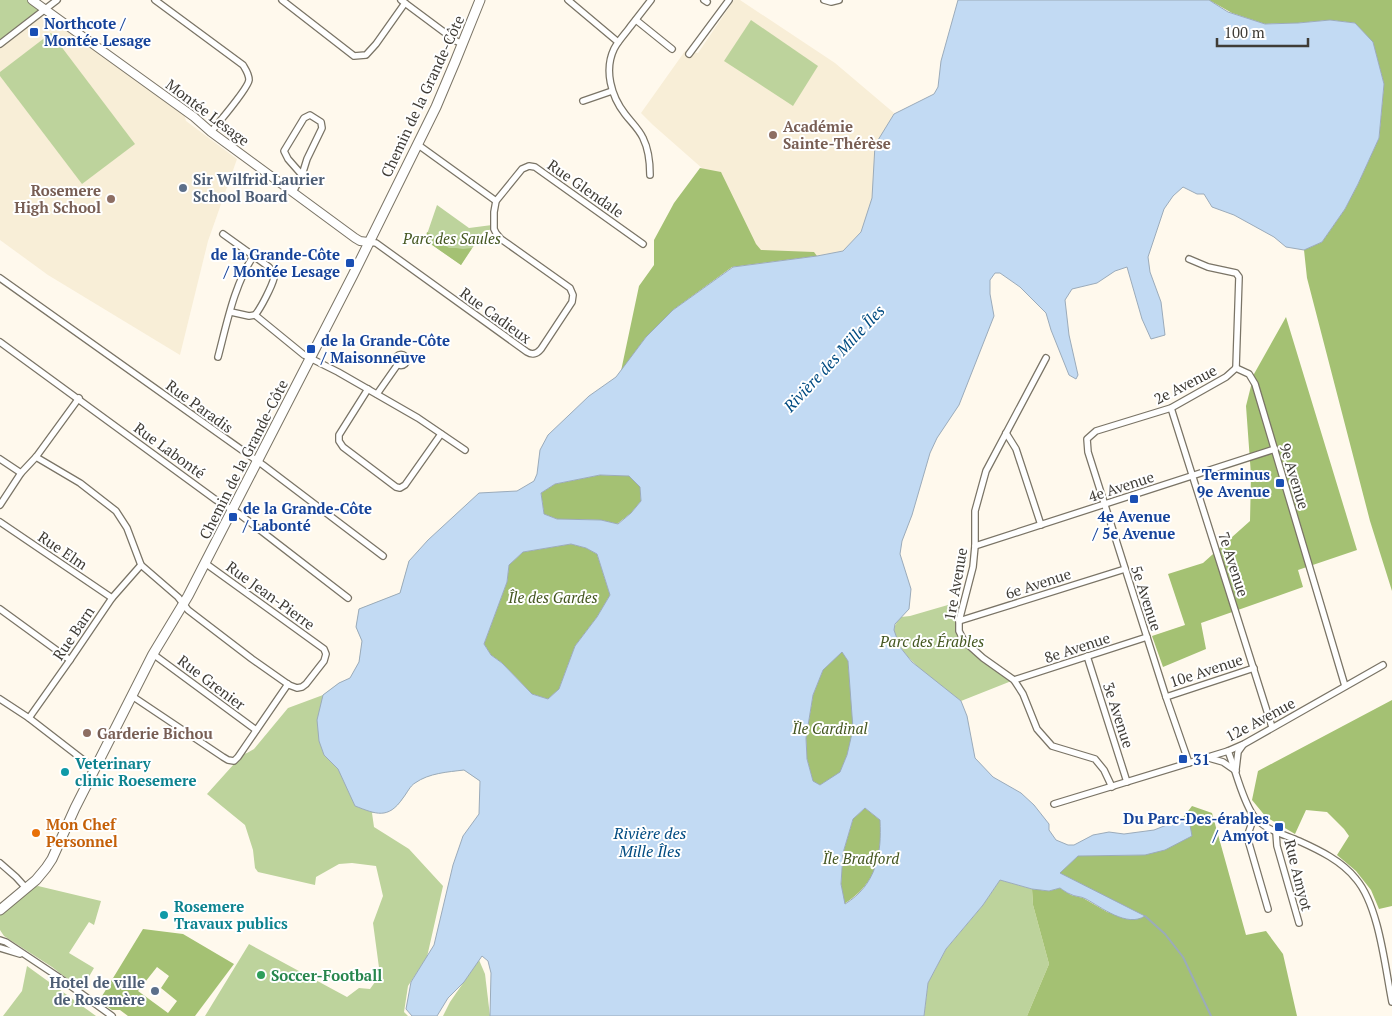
<svg xmlns="http://www.w3.org/2000/svg" width="1392" height="1016" viewBox="0 0 1392 1016" font-family="'PT Serif',serif">
	<style>
		.built { fill: #f8eed7 }
		.green { fill: #bdd39c }
		.forest { fill: #a4c173; fill-rule: evenodd }
		.water { fill: #c2daf3; stroke: #9babba; fill-rule: evenodd }
		.lines { fill: none; stroke-linecap: round; stroke-linejoin: round }
		.stream { stroke: #9babba; stroke-width: 2 }
		.minor-casing { stroke: #7a7466; stroke-width: 8 }
		.tertiary-casing { stroke: #7a7466; stroke-width: 10 }
		.secondary-casing { stroke: #7a7466; stroke-width: 11 }
		.minor { stroke: #fff; stroke-width: 5.5 }
		.tertiary { stroke: #fff; stroke-width: 8 }
		.secondary { stroke: #fff; stroke-width: 9 }
		.transit-dot { fill: #1a4fb4; stroke: #fff; stroke-width: 2 }
		.education-dot { fill: #8d6e63; stroke: #fff; stroke-width: 2 }
		.service-dot { fill: #5c6f8a; stroke: #fff; stroke-width: 2 }
		.culture-dot { fill: #0f9aa8; stroke: #fff; stroke-width: 2 }
		.food-dot { fill: #e8710a; stroke: #fff; stroke-width: 2 }
		.leisure-dot { fill: #2e9e5b; stroke: #fff; stroke-width: 2 }
		.labels { text-anchor: middle; dominant-baseline: central; stroke-width: 4; stroke-linejoin: round; paint-order: stroke }
		.transit-label { font-size: 15px; font-weight: bold; fill: #164399; stroke: #fff; text-anchor: start }
		.street-label { font-size: 15px; fill: #3f3c36; stroke: #fff }
		.education-label { font-size: 15px; font-weight: bold; fill: #785e54; stroke: #fff; text-anchor: start }
		.service-label { font-size: 15px; font-weight: bold; fill: #4e5e75; stroke: #fff; text-anchor: start }
		.park-label { font-size: 15px; font-style: italic; fill: #445720; stroke: #fff }
		.culture-label { font-size: 15px; font-weight: bold; fill: #0d838f; stroke: #fff; text-anchor: start }
		.food-label { font-size: 15px; font-weight: bold; fill: #c56008; stroke: #fff; text-anchor: start }
		.leisure-label { font-size: 15px; font-weight: bold; fill: #27864d; stroke: #fff; text-anchor: start }
		.water-label { font-size: 16px; font-style: italic; fill: #014b81; stroke: #fff }
	</style>
	<rect width="100%" height="100%" fill="#fff9ed"/>
	<g class="built">
		<polygon points="734,0 740,0 835,63 894,113 876,146 874,199 861,232 843,251 817,256 754,266 720,184 653,125 641,113 685,51 698,53"/>
		<polygon points="45,10 183,109 186,121 237,159 208,241 180,355 48,275 0,240 0,44"/>
	</g>
	<g class="green">
		<polygon points="0,0 32,0 45,10 0,44"/>
		<polygon points="751,20 818,66 793,106 724,61"/>
		<polygon points="51,33 135,144 82,184 0,76 0,72"/>
		<polygon points="437,205 469,228 492,225 492,229 483,232 461,265 425,240"/>
		<path d="M409 561 480 781 464 770C448 772 428 773 414 783 410 786 408 791 405 795 394 812 390 811 372 813L374 827 409 849 443 886 427 957 408 986 404 1012 408 1016H205L249 944 347 997 359 988 370 989 380 975 373 923 383 896 376 866 352 863 339 864 316 877 315 885 258 872 255 868 253 850 245 825 207 794 243 754 247 753 254 749 288 708 323 695 339 683 351 678 359 662 362 641 356 627 359 609 400 593Z"/>
		<path d="M965 600 959 621 964 641 1014 680 961 701C941 685 897 657 894 631 894 625 898 621 901 617L910 616Z"/>
		<polygon points="1000,880 1032,889 1033,905 1049,964 1027,1016 924,1016 928,983 946,949 983,905"/>
		<polygon points="38,886 101,901 94,925 89,922 69,953 94,968 83,987 84,989 81,989 52,967 4,936 0,930 0,915 35,887"/>
		<polygon points="479,960 485,974 490,1016 443,1016 450,1002"/>
		<polygon points="27,966 96,1016 3,1016 22,991"/>
	</g>
	<g class="forest">
		<polygon points="1209,0 1392,0 1392,591 1370,521 1307,278 1304,250 1322,242 1345,209 1358,184 1379,138 1384,84 1373,43 1355,23 1330,20 1298,23 1265,24 1232,13"/>
		<polygon points="700,168 721,172 756,244 761,250 814,252 817,256 732,267 673,310 646,337 621,371 639,286 654,265 654,240 674,203"/>
		<path d="M427 232C434 235 433 242 440 246H446L449 248H456L463 249 472 248 461 265 425 240Z"/>
		<polygon points="1286,317 1357,550 1298,570 1303,587 1201,623 1206,649 1163,667 1152,636 1185,625 1168,574 1203,563 1250,521 1251,475 1246,406 1254,374"/>
		<polygon points="600,475 629,476 640,487 641,501 631,513 617,524 601,520 557,519 544,514 541,493 555,484"/>
		<polygon points="571,544 586,548 597,554 610,595 597,617 575,646 559,689 548,699 532,694 502,663 491,655 484,644 507,582 509,565 523,552"/>
		<polygon points="842,651 848,661 854,729 847,755 840,773 820,785 813,782 807,759 806,738 813,695 823,670"/>
		<polygon points="1392,700 1392,906 1379,909 1371,890 1356,871 1337,855 1349,836 1344,829 1327,812 1306,810 1295,834 1266,817 1252,800 1258,771"/>
		<polygon points="1192,806 1212,813 1246,935 1266,931 1283,954 1297,1016 1027,1016 1049,964 1033,905 1032,889 1049,891 1060,888 1071,895 1083,898 1109,913 1079,883 1059,873 1078,856 1145,855 1188,820 1182,819"/>
		<path d="M865 808 880 820C882 856 877 883 844 904L841 884 843 853 853 819Z"/>
		<path d="M143 929 183 934 234 964 195 1016H128L120 1010H112L99 1001ZM157 967 169 976 161 988 177 1001 168 1013 138 991Z"/>
	</g>
	<path class="water" d="M958 0H1209L1228 12 1265 24 1298 23 1330 20 1355 23 1373 42 1384 84 1379 138 1358 184 1345 209 1322 242 1304 250 1286 247 1274 237 1234 215 1212 207 1204 194H1197L1183 187 1173 196 1164 209 1148 257 1150 272 1161 302 1165 335 1151 339 1142 319 1127 267 1115 271 1097 283 1072 289 1065 300 1069 335 1078 375 1076 379 1069 375 1051 330 1046 313 1020 287 1000 273H995L990 280V294L994 316 959 405 937 438 930 453 912 515 902 541 900 554 911 589 909 609 895 624 894 630 900 647 912 662 961 701 967 716 975 758 993 777 1021 793 1034 805 1049 824V830L1056 840 1068 845H1074L1093 835 1109 832 1124 834 1154 830 1182 819 1188 820 1190 825 1192 836 1165 850 1145 855 1078 856 1060 873 1145 916C1127 928 1101 907 1086 899 1081 896 1075 897 1070 894 1067 893 1063 890 1060 888L1049 891 1032 889 1000 880 983 905 946 949 928 983 924 1016H490L491 973 488 961 482 956 464 982 448 998 437 1016H412L406 1009 411 982 434 945 453 865 463 836 479 814 480 781 464 770C448 772 429 773 415 783 410 786 407 793 403 798 388 820 376 814 355 806L338 769 324 755 319 741 317 720 323 695 339 683 350 678 359 662 362 641 356 627 359 609 400 593 409 561 428 540 479 493 517 491 534 481 537 474 540 450 548 435 589 396 616 377 646 337 673 310 733 267 817 256 843 251 861 232 872 198 875 145 894 114 934 94 938 87 941 61ZM600 475 629 476 640 487 641 501 631 513 618 524 601 520 557 519 544 514 541 493 555 484ZM571 544 586 548 597 554 610 595 597 617 575 646 559 689 548 699 532 694 502 663 491 655 484 644 507 582 509 565 523 552ZM842 652 848 661 853 729 847 755 840 772 820 785 813 781 807 759 806 738 813 695 823 670ZM865 808 880 820C882 854 876 885 845 904L841 884 843 853 853 819Z"/>
	<g class="lines">
		<polyline class="stream" points="1145,916 1165,934 1183,957 1211,1016"/>
		<g class="minor-casing">
			<g id="minor">
				<path d="M155 0 243 65C246 70 249 74 249 80 248 89 218 123 211 132"/>
				<polyline points="282,0 354,56 366,55 376,44 405,3"/>
				<polyline points="401,0 456,41 463,44"/>
				<polyline points="568,0 618,42"/>
				<polyline points="704,0 707,2"/>
				<polyline points="824,0 831,2 839,0"/>
				<polyline points="636,20 672,49"/>
				<polyline points="0,44 57,0"/>
				<polyline points="689,54 729,0"/>
				<polyline points="583,101 612,91"/>
				<polyline points="417,144 496,201"/>
				<path d="M650 175C650 162 649 150 643 138 639 129 631 122 625 114 611 96 604 70 614 49 618 41 625 34 630 27 637 18 644 9 651 0"/>
				<polyline points="293,192 302,175 307,159 322,128 321,122 310,115 304,118 284,151 288,159 302,175"/>
				<path d="M223 234 269 267C272 270 274 273 274 278 272 286 261 308 255 315L249 316 231 312"/>
				<path d="M368 242 376 243 527 352C532 355 537 354 541 349L572 302 573 295 570 288 501 239 496 233 494 229V212L496 201 522 169 529 166 535 167 643 244"/>
				<polyline points="1189,259 1208,267 1236,273 1239,277 1236,368"/>
				<polyline points="0,278 263,465 383,556"/>
				<polyline points="255,315 304,355 338,372 418,418 465,450"/>
				<polyline points="0,342 216,500 238,513 348,598"/>
				<circle cx="401" cy="360" r="5.5"/>
				<path d="M218 357C227 323 234 285 254 255"/>
				<polyline points="1046,358 986,471 975,511 975,546 973,567 959,621 959,631 964,641 983,658 1014,680 1023,694 1037,729 1052,746 1095,759 1104,770 1112,787"/>
				<polyline points="1236,368 1249,374 1255,384 1345,686"/>
				<polyline points="368,389 339,435 339,441 343,447 396,487 400,488 405,485 441,434"/>
				<polyline points="377,394 398,364"/>
				<polyline points="1171,408 1272,727"/>
				<polyline points="1006,433 1016,449 1041,525"/>
				<polyline points="36,457 80,483 116,511 127,528 141,565 178,597 188,610 252,659 289,685 297,688 302,687 306,684 324,661 326,654 324,649 205,563"/>
				<polyline points="0,459 21,473"/>
				<polyline points="0,505 21,473 36,457 79,398"/>
				<polyline points="0,522 112,598"/>
				<polyline points="975,546 1275,449"/>
				<polyline points="0,609 70,660"/>
				<polyline points="959,621 1125,569"/>
				<polyline points="153,654 256,730"/>
				<polyline points="1087,656 1127,782"/>
				<polyline points="1014,680 1147,637"/>
				<polyline points="132,696 223,757 228,760 234,761 238,757 288,684"/>
				<polyline points="1166,697 1254,668"/>
				<polyline points="0,699 29,718 95,769"/>
				<polyline points="29,718 70,660 112,598 141,565"/>
				<path d="M1228 751C1236 771 1242 799 1253 815 1264 830 1283 834 1299 841 1319 850 1342 861 1356 879 1379 906 1385 967 1392 1002"/>
				<polyline points="1209,758 1223,762 1236,771"/>
				<polyline points="1189,763 1166,697 1088,452 1087,439 1096,431 1171,408 1226,377 1236,368"/>
				<polyline points="1236,769 1238,752 1243,745"/>
				<polyline points="1054,804 1228,751 1244,744 1383,665"/>
				<polyline points="1254,817 1248,834 1248,840 1268,909"/>
				<polyline points="1276,833 1277,846 1299,923"/>
				<polyline points="0,863 16,877 26,888"/>
				<polyline points="0,940 6,942 57,976 112,1016"/>
				<polyline points="0,948 20,954"/>
			</g>
		</g>
		<g class="tertiary-casing">
			<polyline id="tertiary" points="32,0 194,117 211,132 355,238 360,241 368,242"/>
		</g>
		<g class="secondary-casing">
			<polyline id="secondary" points="0,910 36,880 46,868 52,859 75,808 153,654 188,596 353,275 436,107 455,62 480,0"/>
		</g>
		<use href="#minor" class="minor"/>
		<use href="#tertiary" class="tertiary"/>
		<use href="#secondary" class="secondary"/>
	</g>
	<g class="transit-dot">
		<rect x="29" y="27" width="10" height="10" rx="2.5"/>
		<rect x="345" y="258" width="10" height="10" rx="2.5"/>
		<rect x="306" y="344" width="10" height="10" rx="2.5"/>
		<rect x="1275" y="478" width="10" height="10" rx="2.5"/>
		<rect x="1129" y="494" width="10" height="10" rx="2.5"/>
		<rect x="228" y="512" width="10" height="10" rx="2.5"/>
		<rect x="1178" y="754" width="10" height="10" rx="2.5"/>
		<rect x="1274" y="822" width="10" height="10" rx="2.5"/>
	</g>
	<g class="education-dot">
		<circle cx="773" cy="135" r="5"/>
		<circle cx="111" cy="199" r="5"/>
		<circle cx="87" cy="733" r="5"/>
	</g>
	<g class="service-dot">
		<circle cx="183" cy="188" r="5"/>
		<circle cx="155" cy="991" r="5"/>
	</g>
	<g class="culture-dot">
		<circle cx="65" cy="772" r="5"/>
		<circle cx="164" cy="915" r="5"/>
	</g>
	<circle class="food-dot" cx="36" cy="833" r="5"/>
	<circle class="leisure-dot" cx="261" cy="975" r="5"/>
	<g class="labels">
		<g class="transit-label">
			<text x="44" y="23">Northcote /<tspan x="44" dy="17">Montée Lesage</tspan></text>
			<text x="340" y="254" text-anchor="end">de la Grande-Côte<tspan x="340" dy="17">/ Montée Lesage</tspan></text>
			<text x="321" y="340">de la Grande-Côte<tspan x="321" dy="17">/ Maisonneuve</tspan></text>
			<text x="1270" y="474" text-anchor="end">Terminus<tspan x="1270" dy="17">9e Avenue</tspan></text>
			<text x="243" y="508">de la Grande-Côte<tspan x="243" dy="17">/ Labonté</tspan></text>
			<text x="1134" y="516" text-anchor="middle">4e Avenue<tspan x="1134" dy="17">/ 5e Avenue</tspan></text>
			<text x="1193" y="759">31</text>
			<text x="1269" y="818" text-anchor="end">Du Parc-Des-érables<tspan x="1269" dy="17">/ Amyot</tspan></text>
		</g>
		<g class="street-label">
			<text transform="translate(422 96) rotate(-65)">Chemin de la Grande-Côte</text>
			<text transform="translate(208 112) rotate(37)">Montée Lesage</text>
			<text transform="translate(586 188) rotate(35)">Rue Glendale</text>
			<text transform="translate(496 315) rotate(36)">Rue Cadieux</text>
			<text transform="translate(1185 384) rotate(-27)">2e Avenue</text>
			<text transform="translate(200 406) rotate(36)">Rue Paradis</text>
			<text transform="translate(170 450) rotate(36)">Rue Labonté</text>
			<text transform="translate(243 459) rotate(-63)">Chemin de la Grande-Côte</text>
			<text transform="translate(1295 476) rotate(73)">9e Avenue</text>
			<text transform="translate(1121 486) rotate(-18)">4e Avenue</text>
			<text transform="translate(63 550) rotate(34)">Rue Elm</text>
			<text transform="translate(1234 564) rotate(72)">7e Avenue</text>
			<text transform="translate(1038 583) rotate(-18)">6e Avenue</text>
			<text transform="translate(955 584) rotate(-80)">1re Avenue</text>
			<text transform="translate(271 595) rotate(36)">Rue Jean-Pierre</text>
			<text transform="translate(1147 598) rotate(72)">5e Avenue</text>
			<text transform="translate(73 633) rotate(-56)">Rue Barn</text>
			<text transform="translate(1077 647) rotate(-18)">8e Avenue</text>
			<text transform="translate(1206 670) rotate(-18)">10e Avenue</text>
			<text transform="translate(212 682) rotate(37)">Rue Grenier</text>
			<text transform="translate(1119 715) rotate(72)">3e Avenue</text>
			<text transform="translate(1260 719) rotate(-28)">12e Avenue</text>
			<text transform="translate(1299 875) rotate(76)">Rue Amyot</text>
		</g>
		<g class="education-label">
			<text x="783" y="126">Académie<tspan x="783" dy="17">Sainte-Thérèse</tspan></text>
			<text x="101" y="190" text-anchor="end">Rosemere<tspan x="101" dy="17">High School</tspan></text>
			<text x="97" y="733">Garderie Bichou</text>
		</g>
		<g class="service-label">
			<text x="193" y="179">Sir Wilfrid Laurier<tspan x="193" dy="17">School Board</tspan></text>
			<text x="145" y="982" text-anchor="end">Hotel de ville<tspan x="145" dy="17">de Rosemère</tspan></text>
		</g>
		<g class="park-label">
			<text x="452" y="238">Parc des Saules</text>
			<text x="553" y="597">Île des Gardes</text>
			<text x="932" y="641">Parc des Érables</text>
			<text x="830" y="728">Ïle Cardinal</text>
			<text x="861" y="858">Ïle Bradford</text>
		</g>
		<g class="culture-label">
			<text x="75" y="763">Veterinary<tspan x="75" dy="17">clinic Roesemere</tspan></text>
			<text x="174" y="906">Rosemere<tspan x="174" dy="17">Travaux publics</tspan></text>
		</g>
		<g class="food-label">
			<text x="46" y="824">Mon Chef<tspan x="46" dy="17">Personnel</tspan></text>
		</g>
		<g class="leisure-label">
			<text x="271" y="975">Soccer-Football</text>
		</g>
		<g class="water-label">
			<text transform="translate(834 358) rotate(-47)">Rivière des Mille Îles</text>
			<text x="650" y="833">Rivière des<tspan x="650" dy="18">Mille Îles</tspan></text>
		</g>
	</g>
	<path d="M1217 38v8h91v-8" fill="none" stroke="#3f3c36" stroke-width="2.5"/>
	<text x="1224" y="38" font-size="15" fill="#3f3c36" stroke="#ffffff" stroke-width="4" paint-order="stroke">100 m</text>
</svg>
